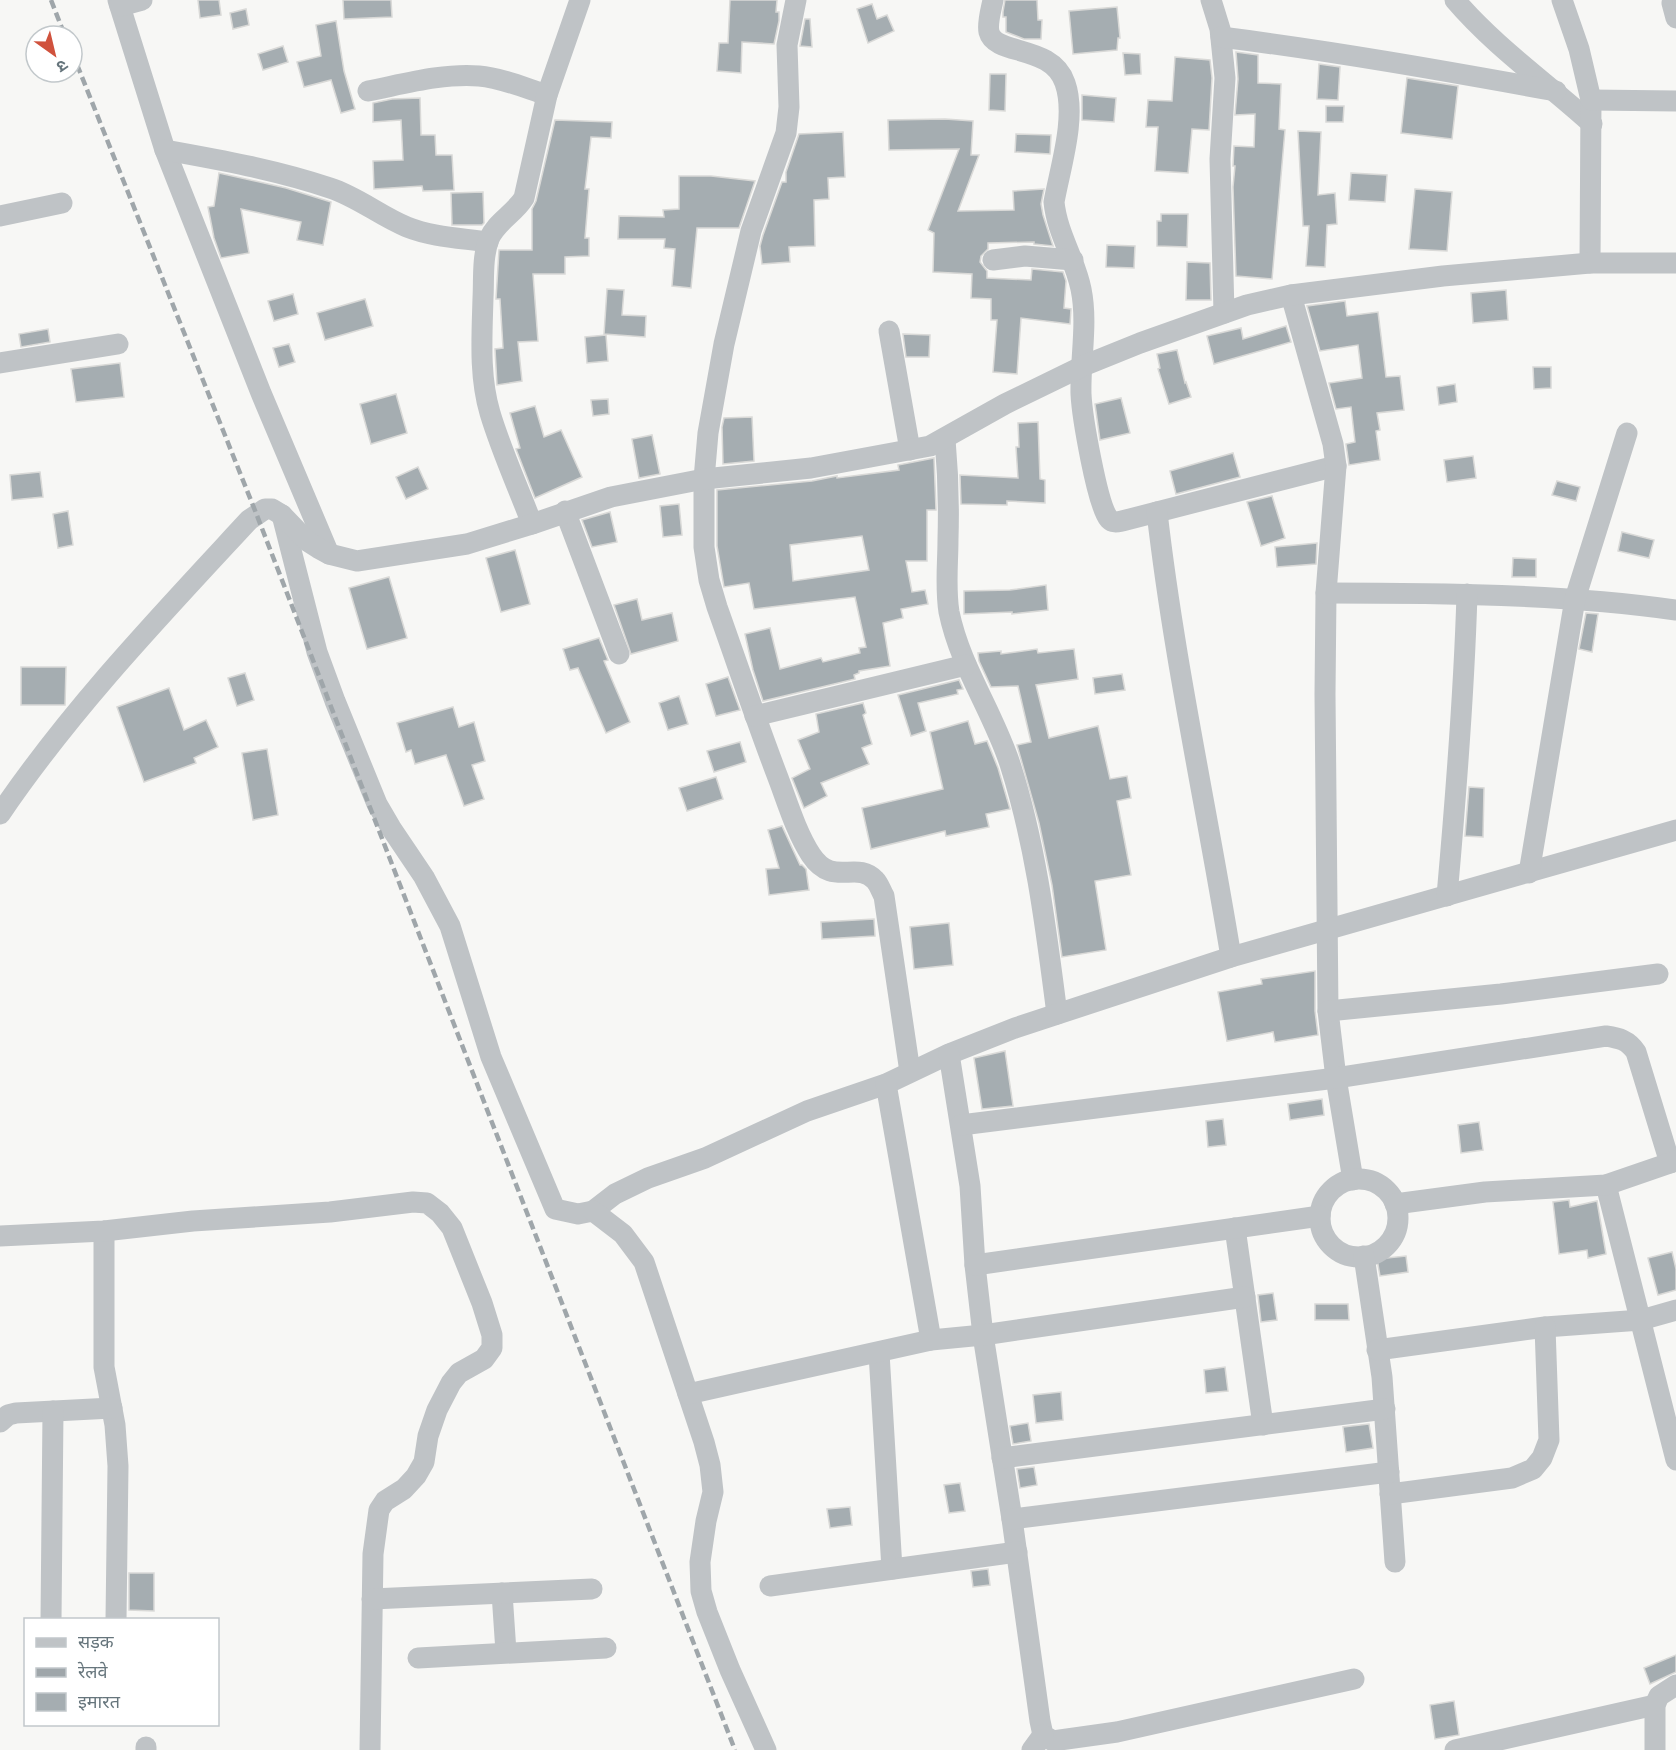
<svg xmlns="http://www.w3.org/2000/svg" width="1676" height="1750" viewBox="0 0 1676 1750" font-family="'Space Grotesk','Noto Sans Devanagari',sans-serif">
	<style>
		.building { fill: #a5adb1; stroke: #d9d9d7; stroke-width: 1.5; fill-rule: evenodd }
		.lines { fill: none; stroke-linecap: round; stroke-linejoin: round }
		.minor { stroke: #bfc3c6; stroke-width: 21 }
		.rail { stroke: #9fa6aa; stroke-width: 4.5; stroke-dasharray: 9 4.5; stroke-linecap: butt }
	</style>
	<rect width="100%" height="100%" fill="#f7f7f5"/>
	<g class="building">
		<polygon points="198,0 219,0 221,15 200,18"/>
		<polygon points="343,0 391,0 392,17 344,19"/>
		<polygon points="730,0 777,0 776,12 779,12 779,21 774,44 742,42 741,73 717,71 719,43 728,43"/>
		<polygon points="1005,0 1037,0 1038,20 1042,20 1041,39 1024,39 1006,32 1006,17 1003,17 1003,12"/>
		<polygon points="872,4 877,19 887,15 894,31 868,43 857,9"/>
		<polygon points="1117,7 1120,38 1118,38 1117,50 1073,54 1069,11"/>
		<polygon points="246,9 249,25 233,29 230,13"/>
		<polygon points="805,19 810,19 812,47 800,46"/>
		<polygon points="336,21 344,71 355,109 341,113 331,80 304,87 297,62 321,56 316,25"/>
		<polygon points="283,46 288,62 263,70 258,54"/>
		<polygon points="1236,52 1258,55 1258,83 1281,84 1279,129 1285,130 1272,279 1236,276 1233,187 1235,166 1233,166 1234,146 1254,147 1255,114 1235,115 1238,79"/>
		<polygon points="1123,53 1140,54 1141,74 1125,75"/>
		<polygon points="1175,57 1210,60 1212,78 1209,130 1192,129 1188,173 1155,171 1158,127 1146,127 1148,100 1172,101"/>
		<polygon points="1319,64 1340,67 1338,100 1317,99"/>
		<polygon points="990,74 1006,74 1005,111 989,110"/>
		<polygon points="1407,78 1458,86 1452,139 1401,133"/>
		<polygon points="1082,95 1116,98 1114,122 1082,120"/>
		<polygon points="420,98 421,135 435,135 436,155 452,155 454,190 423,191 422,186 374,189 373,161 403,160 401,120 373,122 373,103 392,99"/>
		<polygon points="1326,106 1344,106 1343,122 1326,122"/>
		<polygon points="945,119 973,121 971,155 979,155 958,211 1014,210 1013,191 1044,189 1041,204 1043,215 1053,246 1034,244 1034,242 988,243 988,249 981,256 980,262 987,271 987,278 1031,280 1032,269 1063,272 1066,281 1064,308 1071,309 1070,324 1021,318 1017,374 993,372 997,320 991,320 991,299 971,298 972,274 933,272 934,233 928,230 959,149 889,150 888,120"/>
		<polygon points="555,120 612,122 611,138 591,137 585,189 589,189 585,238 589,238 589,256 565,257 565,274 533,274 538,341 518,342 522,381 497,385 495,349 503,348 500,299 496,299 499,250 532,250 532,209 536,201"/>
		<polygon points="1298,131 1321,132 1318,195 1335,193 1337,224 1327,225 1325,267 1306,266 1309,226 1303,226"/>
		<polygon points="843,132 845,177 828,178 829,199 814,200 815,246 789,247 790,262 762,264 760,246 763,235 782,182 786,182 786,172 799,134"/>
		<polygon points="1016,134 1051,135 1050,154 1015,152"/>
		<polygon points="219,173 286,188 331,202 323,245 297,240 301,222 241,209 249,253 221,258 214,238 208,207 214,206"/>
		<polygon points="1351,173 1387,175 1385,202 1349,200"/>
		<polygon points="679,176 711,176 755,181 739,228 697,228 691,288 672,286 675,249 664,248 665,239 618,239 619,216 664,217 663,210 679,209"/>
		<polygon points="1415,189 1452,192 1447,251 1409,249"/>
		<polygon points="483,192 484,223 482,225 452,225 451,193"/>
		<polygon points="1161,214 1188,214 1187,247 1157,246 1157,221 1161,221"/>
		<polygon points="1107,245 1135,246 1134,268 1106,267"/>
		<polygon points="1187,262 1210,263 1211,300 1186,300"/>
		<polygon points="607,289 624,290 622,315 646,316 645,337 604,334"/>
		<polygon points="1506,290 1508,320 1473,323 1471,293"/>
		<polygon points="293,294 298,314 274,321 268,301"/>
		<polygon points="365,299 373,326 325,340 317,313"/>
		<polygon points="1345,301 1347,316 1378,312 1386,377 1400,376 1404,410 1377,413 1380,430 1376,431 1380,460 1349,465 1346,444 1355,442 1351,407 1336,409 1329,383 1362,378 1358,345 1320,351 1307,306"/>
		<polygon points="1286,326 1291,342 1214,364 1207,336 1241,328 1243,339"/>
		<polygon points="48,329 50,342 21,347 19,334"/>
		<polygon points="903,334 930,335 929,357 906,357"/>
		<polygon points="606,335 608,361 587,363 585,337"/>
		<polygon points="289,344 295,362 279,367 273,348"/>
		<polygon points="1177,350 1185,383 1186,382 1191,397 1169,404 1158,369 1160,368 1157,354"/>
		<polygon points="120,363 124,397 76,402 71,369"/>
		<polygon points="1533,367 1551,367 1551,388 1534,389"/>
		<polygon points="1455,384 1457,402 1439,405 1437,387"/>
		<polygon points="396,394 407,433 371,444 360,404"/>
		<polygon points="1121,398 1130,433 1100,440 1095,404"/>
		<polygon points="608,399 609,414 593,416 591,400"/>
		<polygon points="535,406 544,437 561,430 582,477 535,498 516,449 520,448 510,413"/>
		<polygon points="752,417 754,461 723,464 722,427 724,418"/>
		<polygon points="1038,422 1040,479 1045,480 1045,503 1007,501 1007,505 961,504 960,475 1018,478 1016,447 1019,447 1018,423"/>
		<polygon points="652,435 660,474 639,478 632,439"/>
		<polygon points="1233,453 1240,477 1176,494 1170,471"/>
		<polygon points="1473,456 1476,478 1447,482 1444,460"/>
		<path d="M934 458 936 510H927V561H906L912 592 925 590 928 604 901 609 903 618 883 623 890 666 859 671V673L854 675 855 679 763 701 753 670 745 634 770 628 780 669 821 658 823 662 860 653 859 648 866 647 855 597 754 609 749 583 724 587 717 546V490L812 481 837 476V478L899 470 898 465ZM862 536 869 570 793 581 790 545Z"/>
		<polygon points="418,467 428,489 406,499 396,477"/>
		<polygon points="40,472 43,497 12,500 10,475"/>
		<polygon points="1557,481 1580,487 1576,501 1552,495"/>
		<polygon points="1272,496 1285,538 1261,546 1247,502"/>
		<polygon points="679,504 682,535 663,537 660,506"/>
		<polygon points="68,511 73,545 58,548 53,514"/>
		<polygon points="610,512 617,542 592,547 582,520"/>
		<polygon points="1622,532 1654,540 1649,558 1618,551"/>
		<polygon points="1317,543 1316,564 1277,567 1275,547"/>
		<polygon points="515,550 530,604 501,612 486,558"/>
		<polygon points="1513,558 1536,559 1536,577 1512,577"/>
		<polygon points="389,577 407,638 367,649 349,588"/>
		<polygon points="1046,585 1048,610 1012,614 1012,612 964,614 964,591 1010,590"/>
		<polygon points="637,599 642,620 672,613 678,641 631,654 614,605"/>
		<polygon points="1586,613 1598,614 1592,652 1579,649"/>
		<polygon points="599,638 608,660 604,661 630,722 606,733 578,668 570,670 563,649"/>
		<polygon points="1037,649 1038,653 1074,649 1078,679 1036,685 1049,738 1098,726 1110,779 1127,776 1131,798 1117,801 1131,875 1095,881 1106,950 1062,957 1052,885 1039,823 1017,745 1031,742 1018,686 991,687 979,661 978,653 1001,651 1001,654"/>
		<polygon points="21,667 66,667 65,705 21,705"/>
		<polygon points="245,673 254,700 237,706 228,678"/>
		<polygon points="1122,674 1125,690 1095,694 1093,678"/>
		<polygon points="728,677 740,710 716,716 706,684"/>
		<polygon points="959,680 963,689 957,690 958,694 918,703 926,731 911,736 898,695"/>
		<polygon points="169,688 184,730 206,720 218,747 194,758 196,763 144,782 117,707"/>
		<polygon points="679,696 688,724 668,730 659,703"/>
		<polygon points="863,703 866,713 863,715 872,744 862,748 869,764 821,783 827,796 804,808 792,778 810,769 798,740 819,732 816,714"/>
		<polygon points="453,707 459,727 474,722 485,761 472,765 484,799 464,806 446,755 415,764 411,750 406,752 397,723"/>
		<polygon points="968,721 975,744 987,741 998,768 1010,809 986,814 989,827 946,836 945,831 871,849 862,808 943,789 930,732"/>
		<polygon points="740,742 746,762 714,772 707,751"/>
		<polygon points="267,749 278,815 253,820 242,753"/>
		<polygon points="716,777 723,799 687,811 679,788"/>
		<polygon points="1469,787 1484,788 1483,837 1465,836"/>
		<polygon points="782,826 800,865 802,865 806,869 809,890 769,895 766,869 779,868 768,830"/>
		<polygon points="874,919 875,936 822,939 821,922"/>
		<polygon points="949,923 953,965 914,969 910,927"/>
		<polygon points="1315,971 1315,1011 1318,1035 1275,1042 1273,1032 1227,1041 1218,992 1262,984 1261,979"/>
		<polygon points="1005,1051 1013,1106 982,1109 974,1058"/>
		<polygon points="1322,1099 1324,1115 1290,1120 1288,1104"/>
		<polygon points="1223,1119 1226,1145 1208,1147 1206,1121"/>
		<polygon points="1479,1122 1483,1150 1461,1153 1458,1125"/>
		<polygon points="1569,1200 1570,1207 1597,1201 1606,1254 1588,1258 1587,1250 1559,1254 1553,1202"/>
		<polygon points="1672,1252 1676,1269 1676,1290 1658,1295 1648,1258"/>
		<polygon points="1406,1256 1408,1272 1380,1276 1377,1259"/>
		<polygon points="1273,1293 1277,1320 1261,1322 1258,1295"/>
		<polygon points="1315,1304 1348,1304 1349,1320 1315,1320"/>
		<polygon points="1225,1367 1228,1391 1206,1393 1204,1370"/>
		<polygon points="1061,1392 1063,1420 1036,1423 1033,1395"/>
		<polygon points="1028,1423 1031,1441 1013,1444 1010,1426"/>
		<polygon points="1369,1424 1373,1448 1346,1452 1343,1427"/>
		<polygon points="1034,1467 1037,1485 1020,1488 1017,1469"/>
		<polygon points="960,1483 965,1511 949,1513 944,1485"/>
		<polygon points="850,1507 852,1525 830,1528 827,1509"/>
		<polygon points="988,1569 990,1585 973,1587 971,1571"/>
		<polygon points="129,1573 154,1573 154,1611 129,1610"/>
		<polygon points="1676,1655 1676,1672 1650,1684 1644,1668"/>
		<polygon points="1454,1701 1459,1735 1435,1739 1430,1705"/>
	</g>
	<g class="lines">
		<g class="minor">
			<polyline points="118,0 165,150 261,393 329,554"/>
			<path d="M796 0 787 45 789 107 786 133 751 231 724 344 708 433 704 479V547L709 580 717 607C737 663 756 720 777 775 787 801 796 832 811 855 833 888 856 860 875 880 879 884 881 891 884 896L910 1072"/>
			<path d="M993 0C991 10 987 23 989 32 995 56 1052 44 1065 83 1077 117 1060 168 1054 202 1057 233 1075 259 1081 289 1088 323 1080 360 1081 394 1082 415 1097 505 1109 519 1113 523 1117 522 1122 521L1336 466"/>
			<polyline points="1211,0 1220,29 1225,78 1220,159 1224,313"/>
			<path d="M1455 0C1495 47 1547 83 1592 124"/>
			<polyline points="1562,0 1579,49 1591,100 1590,263"/>
			<polyline points="1672,3 1676,18"/>
			<polyline points="120,6 142,0"/>
			<path d="M1221 37C1333 51 1445 71 1556 91"/>
			<path d="M368 91C404 84 443 73 479 76 502 78 525 88 547 95"/>
			<polyline points="1591,100 1676,101"/>
			<path d="M165 150C221 160 276 170 330 188 358 197 380 216 407 227 432 237 461 238 488 242"/>
			<polyline points="0,216 62,203"/>
			<polyline points="993,260 1025,256 1073,260"/>
			<polyline points="1291,295 1333,444 1336,466 1326,593 1325,694 1328,1011 1336,1078 1353,1180"/>
			<polyline points="889,331 910,450"/>
			<polyline points="0,363 118,344"/>
			<path d="M945 439C948 472 949 506 948 539 948 563 945 588 949 612 960 666 993 712 1010 764 1036 845 1046 929 1057 1014"/>
			<polyline points="565,511 619,654"/>
			<path d="M1157 512C1174 661 1207 809 1231 957"/>
			<polyline points="282,515 317,652 335,701 377,804 391,828 424,877 450,926 491,1057 555,1209 578,1214 593,1211 615,1194 648,1178 705,1158 807,1111 886,1084 949,1054 1015,1028 1231,957 1676,830"/>
			<path d="M532 524C518 487 501 450 490 413 479 376 482 336 483 298 484 280 482 257 489 239 496 222 514 214 524 198L547 95 580 0"/>
			<path d="M1326 593C1443 593 1560 594 1676 610"/>
			<polyline points="755,716 966,665"/>
			<path d="M0 814C72 708 162 614 249 520L265 509H272L282 515 307 541 318 548 329 554 357 561 467 544 532 524 611 497 704 479 811 468 930 446 1005 404 1083 366 1140 343 1247 305 1291 295 1443 276 1590 263H1676"/>
			<polyline points="1529,873 1575,599 1627,433"/>
			<path d="M1447 896C1456 795 1464 695 1467 594"/>
			<polyline points="1328,1011 1501,994 1658,974"/>
			<polyline points="949,1054 970,1186 975,1265 983,1335 1012,1519 1040,1721 1043,1735 1053,1741 1117,1732 1354,1679"/>
			<polyline points="886,1084 931,1340"/>
			<path d="M961 1125 1336 1078 1606 1036C1619 1038 1628 1040 1636 1052L1670 1163"/>
			<circle cx="1359" cy="1218" r="39"/>
			<polyline points="1606,1185 1676,1460"/>
			<polyline points="1395,1204 1485,1192 1606,1185 1676,1161"/>
			<polyline points="593,1211 623,1234 644,1262 704,1442 710,1465 713,1492 706,1521 700,1562 701,1591 707,1612 730,1670 766,1750"/>
			<polyline points="1235,1228 1263,1425"/>
			<polyline points="104,1231 104,1367 115,1425 118,1466 116,1620"/>
			<polyline points="0,1236 104,1231 193,1221 330,1212 413,1202 427,1203 440,1213 452,1228 482,1303 492,1335 492,1348 484,1359 459,1373 451,1383 437,1410 428,1436 424,1462 416,1476 404,1489 385,1501 379,1510 373,1554 370,1750"/>
			<polyline points="1364,1256 1382,1377 1395,1562"/>
			<polyline points="975,1265 1320,1216"/>
			<polyline points="1377,1350 1545,1327 1641,1320 1676,1310"/>
			<polyline points="879,1353 892,1569"/>
			<polyline points="688,1394 931,1340 983,1335 1245,1297"/>
			<polyline points="0,1422 8,1415 16,1413 112,1408"/>
			<polyline points="1002,1458 1385,1409"/>
			<polyline points="1390,1494 1512,1478 1533,1469 1542,1458 1549,1440 1545,1327"/>
			<polyline points="1012,1519 1389,1472"/>
			<polyline points="770,1586 1017,1552"/>
			<polyline points="502,1593 506,1652"/>
			<polyline points="372,1599 592,1589"/>
			<polyline points="51,1620 53,1411"/>
			<polyline points="418,1658 606,1648"/>
			<polyline points="146,1750 146,1747"/>
			<polyline points="1032,1750 1043,1735"/>
			<polyline points="1455,1750 1655,1705"/>
			<polyline points="1655,1750 1655,1705 1659,1696 1676,1685"/>
		</g>
		<g class="rail">
			<polyline points="51,0 65,36"/>
			<polyline points="72,52 256,513 735,1750"/>
		</g>
	</g>
	<rect x="24" y="1618" width="195" height="108" fill="#ffffff" stroke="#c2c8cb" stroke-width="1.5"/>
	<rect x="36" y="1638" width="30" height="9" fill="#bfc3c6" stroke="#c2c8cb" stroke-width="1.5"/>
	<text x="78" y="1648" font-size="18" fill="#66757c">सड़क</text>
	<rect x="36" y="1668" width="30" height="9" fill="#9fa6aa" stroke="#c2c8cb" stroke-width="1.5"/>
	<text x="78" y="1678" font-size="18" fill="#66757c">रेलवे</text>
	<rect x="36" y="1693" width="30" height="18" fill="#a5adb1" stroke="#c2c8cb" stroke-width="1.5"/>
	<text x="78" y="1708" font-size="18" fill="#66757c">इमारत</text>
	<g transform="translate(54 54) rotate(146)"><circle r="28" fill="#ffffff" stroke="#c2c8cb" stroke-width="1.5"/>
	<path d="M0-4.5L10 22L0 15L-10 22Z" fill="#d0523d"/>
	<text y="-9" font-size="16" font-weight="bold" text-anchor="middle" fill="#66757c">उ</text>
	</g>
</svg>
